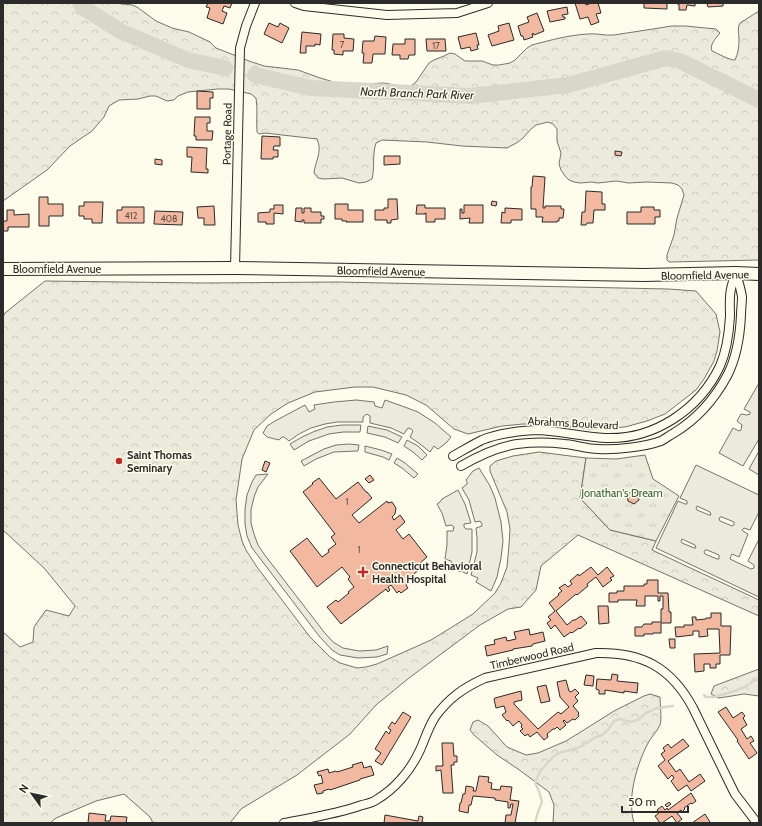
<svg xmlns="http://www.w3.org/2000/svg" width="762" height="826" viewBox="0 0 762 826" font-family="Cabin,sans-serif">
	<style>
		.forest { fill: url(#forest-crowns); stroke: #74746e }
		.park { fill: url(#park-tufts); stroke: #74746e }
		.parking { fill: #eceadb; stroke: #74746e; fill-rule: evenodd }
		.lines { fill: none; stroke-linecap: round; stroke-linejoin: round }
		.stream { stroke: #d8d7c9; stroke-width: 2.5 }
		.river { stroke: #d8d7c9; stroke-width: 16 }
		.building { fill: #f2b8a0; stroke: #2b2b2b }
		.minor-casing { stroke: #2b2b2b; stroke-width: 10 }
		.primary-casing { stroke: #2b2b2b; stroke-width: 14 }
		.minor { stroke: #fdfbea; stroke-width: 8 }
		.primary { stroke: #fdfbea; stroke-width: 12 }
		.poi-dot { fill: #c62828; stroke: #fdfbea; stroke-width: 1.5 }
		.labels { text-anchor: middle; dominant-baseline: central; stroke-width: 3; stroke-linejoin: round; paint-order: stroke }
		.number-label { font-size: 9px; fill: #5d4e48 }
		.street-label { font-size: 11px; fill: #2b2b2b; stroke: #fdfbea }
		.poi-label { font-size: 11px; font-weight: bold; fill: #2b2b2b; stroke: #fdfbea; text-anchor: start }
		.park-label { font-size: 11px; fill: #34623c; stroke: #fdfbea }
		.water-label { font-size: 12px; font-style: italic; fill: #2b2b2b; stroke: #fdfbea }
	</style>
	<defs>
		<pattern id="forest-crowns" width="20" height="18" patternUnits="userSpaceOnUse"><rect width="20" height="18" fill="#ecebdb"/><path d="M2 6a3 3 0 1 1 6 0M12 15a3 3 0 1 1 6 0" fill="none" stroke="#cbcabc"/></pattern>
		<pattern id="park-tufts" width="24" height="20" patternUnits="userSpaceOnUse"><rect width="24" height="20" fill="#ecebdb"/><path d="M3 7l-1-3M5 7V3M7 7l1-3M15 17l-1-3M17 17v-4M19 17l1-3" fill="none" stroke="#cbcabc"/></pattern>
	</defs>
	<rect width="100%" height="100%" fill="#fdfbea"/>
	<g class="forest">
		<path d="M3 3H114L132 5 137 7 156 21 172 28 189 32 210 42 216 48 249 61 264 66 298 70 320 78 337 83 366 84 384 83 406 87 411 86 416 82 429 63 434 60 444 56 450 53 455 54 465 61H482L493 65H499L510 63 515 60 527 48 532 45C551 40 569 35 588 34 597 33 605 36 614 35L672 26H685L716 29 720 33C716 38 709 45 712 51 719 54 729 60 735 60 738 54 739 47 739 40 739 34 737 28 740 23L759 11V260L669 262 667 260V255L674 235 677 218 684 195 682 189 678 185 672 183 647 182 628 183 623 182 616 181 598 183 592 182 580 183 574 182 569 180 565 176 561 170 559 164 561 153 557 141V129L553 124 548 122 536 125 531 129 523 138 518 142 507 148 462 146 427 142 382 140 376 143C372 155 375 167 372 179L366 182 359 183 342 178 324 179 318 178 314 173C315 161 323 152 317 139L265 133 259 134 257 132C256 121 258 109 256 98L251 94 229 89H217L188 92 178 96 174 100 167 101 156 96H150L138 99 119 100 109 106 104 117 92 131 70 146 47 170 3 201Z"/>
		<polygon points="45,281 204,283 338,282 668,289 696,291 716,314 720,332 717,351 714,361 704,379 696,390 665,414 647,421 625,427 590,429 544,424 523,424 502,426 468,434 454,429 426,405 406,395 373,387 355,387 315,392 288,403 271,414 254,430 242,459 236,500 238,525 242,541 246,550 257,567 310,637 330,657 340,663 357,668 366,667 377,664 431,640 473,614 495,593 501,583 507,567 509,545 510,529 507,512 490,471 490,466 496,461 513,456 539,452 586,458 580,498 610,530 656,541 652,550 759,600 759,616 578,535 541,566 536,590 521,607 508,609 480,625 409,678 376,705 350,734 297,775 241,809 230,823 153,823 150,817 124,794 96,801 56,818 50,823 3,823 3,632 20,647 33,642 34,627 46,610 69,616 75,606 44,568 3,530 3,317 5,313"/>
		<polygon points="759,669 759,696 744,694 719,698 711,694 714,686"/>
		<path d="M650 694 660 697C660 703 662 720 660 725 657 732 650 738 647 745 636 767 627 799 634 823H553L554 805 549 792 518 769 497 755 474 735 470 730 473 722 478 720 488 726 507 747 526 755 538 753 566 741 587 728 614 711 644 696Z"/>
	</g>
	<polygon class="park" points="645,455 653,479 679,496 656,541 610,530 580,498 586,458 616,459"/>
	<g class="parking">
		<polygon points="759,383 759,439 743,466 719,453 733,428 739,431 741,430 742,425 737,421 741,414 747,415 750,414 750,412 744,409"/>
		<polygon points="356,400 374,402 375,406 382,408 385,400 402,406 418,412 435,423 451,437 446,443 438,449 434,446 430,452 420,444 410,437 413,431 411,429 409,428 407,429 404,434 391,428 370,423 370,416 367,414 363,417 363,422 337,422 325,424 311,428 299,434 289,441 284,437 282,437 279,440 267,437 263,433 267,426 275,421 305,405 309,412 315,409 314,405 334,402"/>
		<polygon points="342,425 361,425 360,432 343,432 329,434 309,441 294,450 290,444 302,437 313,432 327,427"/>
		<polygon points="368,426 387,430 402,437 398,443 385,437 367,433"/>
		<polygon points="407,440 418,446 427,455 422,460 413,452 404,446"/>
		<polygon points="349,444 359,445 358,451 334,452 316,459 304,466 301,461 324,449 336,445"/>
		<polygon points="365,446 381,450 392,454 389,460 383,457 365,452"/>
		<polygon points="759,451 759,475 749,469"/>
		<polygon points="397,458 405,463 418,474 414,478 402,468 394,463"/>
		<path d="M696 465 759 495V512L750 530 744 528 742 530 743 531 748 534 739 557 732 554 731 556 730 559 751 569 754 568V565L748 561 759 539V597L656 548 678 501 685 504H687V501L680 498ZM697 506 710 512 711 515H709L697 510 696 508ZM720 517H722L734 522V525L732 526 720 521 719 519ZM682 539 695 545 696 548H694L682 543 681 541ZM705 550H707L719 555V559H717L705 554 704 552Z"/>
		<polygon points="479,468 490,486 495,498 501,522 503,541 501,558 497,577 491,591 476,582 478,578 471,575 477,552 477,538 476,528 482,526 482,524 480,521 475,522 469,500 462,488 467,484 467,482 466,480 473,471"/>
		<polygon points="268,474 258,487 254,497 251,510 251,523 254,534 258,545 264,554 324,632 333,642 343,648 359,651 376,650 388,646 387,654 377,657 358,658 340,655 332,650 319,636 259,557 252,548 247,536 245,524 245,509 247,495 252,482 256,475"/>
		<polygon points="458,490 465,504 471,523 464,524 464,527 466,529 472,529 472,552 467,574 461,571 459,572 452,565 451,561 445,559 447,545 447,531 453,531 454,527 451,525 446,526 442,513 437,504 440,502 442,499"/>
	</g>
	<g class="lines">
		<g class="stream">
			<polyline points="704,695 706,697 714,697 735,691 744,687 759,678"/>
			<polyline points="535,823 538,812 542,802 540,794 535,782 541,770 554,756 559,753 580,747 594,738 602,735 608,730 614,721 620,719 631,722 638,720 646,713 657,708 673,706"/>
		</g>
		<g class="river">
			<polyline points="80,3 84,8 120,31 188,60 225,68"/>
			<polyline points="255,75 311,88 470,96 568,85 666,58 680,61 759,100"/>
		</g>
	</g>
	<g class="building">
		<polygon points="208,3 232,3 230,8 224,6 222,11 227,13 223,24 207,18 210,8 206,7"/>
		<polygon points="575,3 585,3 586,5 592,3 598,3 601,13 596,14 599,22 591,25 588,17 580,19"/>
		<polygon points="644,3 667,3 667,9 644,8"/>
		<polygon points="677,3 695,3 695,6 687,5 686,10 679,10 679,4 677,4"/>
		<polygon points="707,3 723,3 723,6 708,7"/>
		<polygon points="567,7 568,14 562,15 563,17 565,17 565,19 550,22 547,11"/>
		<polygon points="537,13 544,31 534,35 533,33 532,34 533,37 524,40 523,36 521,36 518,26 529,22 527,17"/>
		<polygon points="269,23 278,27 280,23 289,28 282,43 264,34"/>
		<polygon points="509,23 514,40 492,46 488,35 499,31 498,26"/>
		<polygon points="302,32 321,34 320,45 315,44 315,46 306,46 306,53 300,53"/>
		<polygon points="476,33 479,45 477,45 478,49 471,51 470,47 461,49 458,37"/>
		<polygon points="333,34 344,34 344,38 354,39 353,51 343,51 343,55 334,54 334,50 332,50"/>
		<polygon points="375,36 386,37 385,54 373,54 372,63 363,63 364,53 362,53 363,41 374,41"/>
		<polygon points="405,39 415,39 415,55 409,55 408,59 400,59 400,55 392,55 393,44 405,44"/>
		<polygon points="426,39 445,39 446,51 427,51"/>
		<polygon points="197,91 213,92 213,98 210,98 210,109 197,109"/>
		<polygon points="195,117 210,117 210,123 207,123 207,131 213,131 212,140 196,140 196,136 194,136"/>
		<polygon points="262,136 280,137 280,146 274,146 273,150 278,150 278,157 273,157 273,159 261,159"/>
		<polygon points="187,147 207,148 206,169 208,169 208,173 191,172 192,157 187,157"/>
		<polygon points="615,151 622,152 621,156 615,155"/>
		<polygon points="384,156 400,156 400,164 384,165"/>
		<polygon points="155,159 162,160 162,165 155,164"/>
		<polygon points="533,176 545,177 543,208 545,208 545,206 561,206 561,209 564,209 563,218 559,218 559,221 557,221 557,222 542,222 543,217 536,217 536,209 531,209 531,187 532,187"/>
		<polygon points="586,191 602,192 602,204 605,204 605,210 594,210 593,223 587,223 586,225 581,225 582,212 585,212"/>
		<polygon points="39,197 48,197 48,204 63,204 63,216 49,216 49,226 39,226"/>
		<polygon points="388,199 397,199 398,219 391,220 391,223 387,223 387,220 375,220 375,210 384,210 384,208 388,208"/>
		<polygon points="492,201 497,202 496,206 491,205"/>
		<polygon points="84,202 103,202 102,223 92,223 92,219 84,219 84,216 79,216 79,206 84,206"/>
		<polygon points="335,204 348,204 348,210 363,210 363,222 346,222 347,221 342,221 342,219 335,219"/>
		<polygon points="274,205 283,205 283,214 274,213 274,224 266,224 266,222 258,222 258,213 270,212 270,209 274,209"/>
		<polygon points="417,205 425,205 425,208 445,208 445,219 435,219 435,222 426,222 426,213 425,213 425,214 416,214"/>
		<polygon points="464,205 483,205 483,223 469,223 470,218 460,219 460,209 462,209 462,213 464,213"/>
		<polygon points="214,206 215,225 204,225 204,218 198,218 197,207"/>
		<polygon points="122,207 144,207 144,223 117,223 117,210 122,210"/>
		<polygon points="641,207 654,207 654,210 660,210 660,217 655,217 655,224 627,224 627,212 641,212"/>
		<polygon points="296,208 302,208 302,213 304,213 304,208 311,208 311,212 321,212 321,216 324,216 324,219 321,219 321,223 304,223 304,220 302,220 302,222 295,221"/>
		<polygon points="505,208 522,209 522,220 511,220 511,223 501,223 502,212 505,213"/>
		<polygon points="7,210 14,210 14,215 29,214 29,227 8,227 8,231 3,231 3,221 7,221"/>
		<polygon points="155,211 183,212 182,225 154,224"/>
		<polygon points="265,461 270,463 266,472 262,470"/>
		<polygon points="370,475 374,480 369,483 365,479"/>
		<polygon points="319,478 336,499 358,482 366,492 367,492 372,498 352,515 359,523 387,501 388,503 392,502 396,508 395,514 392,517 394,520 400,515 405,522 396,530 403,539 409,534 427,557 420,563 423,567 407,579 409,582 406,585 408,588 401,593 399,591 397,593 391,585 388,587 390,590 388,592 386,589 341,624 327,607 336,600 338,602 349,593 348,592 354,587 348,579 350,577 342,567 317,587 290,551 307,538 322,557 329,552 328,550 336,544 331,537 335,534 303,492 313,484 312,483"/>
		<polygon points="632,491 638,494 639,500 634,504 628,501 627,495"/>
		<polygon points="591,567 598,575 607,567 614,576 610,578 612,580 603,587 596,577 587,584 588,586 577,595 576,594 556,611 567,625 573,620 575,620 581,616 587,623 580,629 579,628 572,633 571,632 564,637 555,625 551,629 547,623 551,620 548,617 555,611 549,603 559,595 558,594 562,591 559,588 565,584 568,587 572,584 570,581 578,574 579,576"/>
		<polygon points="647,580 658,580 658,593 668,593 669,612 671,612 671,623 661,623 661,633 653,633 653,634 644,634 644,636 635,636 635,627 642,627 644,624 652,624 652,622 661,622 661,609 663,609 663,596 660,596 660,601 658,601 658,596 645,596 645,606 636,606 637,600 618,600 618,602 609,602 609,593 617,593 617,591 624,591 624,586 644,586 644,584 647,584"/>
		<polygon points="598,606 608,606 609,623 599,624"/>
		<polygon points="711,613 721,613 721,626 731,626 730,655 720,655 720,664 716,664 716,668 710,668 710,664 704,664 704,671 695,672 694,654 720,653 719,629 707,629 708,636 699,637 699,631 693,631 693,635 676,637 675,627 684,627 684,625 693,625 692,617 696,617 696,620 706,619 706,618 711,618"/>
		<polygon points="529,629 530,635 543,632 545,641 533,644 532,646 513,649 513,650 487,656 485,646 495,644 494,640 506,637 507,641 516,639 514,632"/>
		<polygon points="669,639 675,639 675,648 670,648"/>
		<polygon points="612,674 618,675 617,681 638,683 637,693 624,691 624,693 605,690 605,694 599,694 599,690 596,689 597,679 611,680"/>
		<polygon points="586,675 594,676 593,686 584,685"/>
		<polygon points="566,680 569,691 571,692 575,689 579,693 575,697 578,701 573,706 579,713 578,714 579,716 575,720 573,719 567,723 564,720 563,721 566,725 560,730 557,727 555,729 553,729 547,734 548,737 544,740 537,732 530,737 528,734 525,736 520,731 523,729 521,727 522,725 519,721 513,726 508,720 507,721 502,715 506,712 504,706 496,708 494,699 495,698 521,691 522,700 514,702 514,704 538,729 558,712 561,714 569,707 560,697 557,682"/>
		<polygon points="546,685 550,701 541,703 537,687"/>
		<polygon points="726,707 733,718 742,712 745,716 743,718 747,725 741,729 747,739 751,736 754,741 750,743 757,753 749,759 737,741 738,740 718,712"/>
		<polygon points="403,712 411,717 382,765 375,761 381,753 375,749 386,731 389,734 391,730 388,728 392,722 395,724"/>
		<polygon points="683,739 689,746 668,761 676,772 680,769 689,782 700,774 705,781 691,791 687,785 678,791 671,781 674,778 672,775 668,779 658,766 665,760 661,754 665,751 663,748 668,744 671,748"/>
		<polygon points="442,743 453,743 454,756 457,756 457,762 454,762 454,765 451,765 453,793 443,793 441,770 436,771 436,766 443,766"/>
		<polygon points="362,762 364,768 371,766 374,775 360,779 360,780 330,790 329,789 323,791 323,793 317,794 314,785 323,783 321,775 319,776 317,772 328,769 329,773 336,771 337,772 353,767 352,765"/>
		<polygon points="479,776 489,777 488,782 492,783 491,789 500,790 501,786 512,787 510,800 519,801 515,823 505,823 506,815 511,815 513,804 511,804 510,808 508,808 508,802 495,800 495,798 473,796 471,805 469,805 468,813 459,811 460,803 461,803 463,794 465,794 466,786 472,787 474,788 473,791 476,791"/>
		<polygon points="691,793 696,801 692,804 691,803 684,808 685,809 682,812 681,810 677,813 682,819 677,823 672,816 662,823 659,823 660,823 655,816 659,813 657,810 662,806 665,810 667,808 668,810"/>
		<polygon points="669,802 671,804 667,807 665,805"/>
		<polygon points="89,813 106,815 105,821 110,821 111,816 127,817 126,823 88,823"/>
		<polygon points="705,814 710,822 709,823 692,823"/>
		<polygon points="385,815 418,821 419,816 423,817 422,822 428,823 384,823"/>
	</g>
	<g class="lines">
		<g class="minor-casing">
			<g id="minor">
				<polyline points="295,3 304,6 387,15 457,13 488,3"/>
				<polyline points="235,268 240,48 246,26 255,3"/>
				<path d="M453 456C462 451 472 445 482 440 496 434 523 430 539 430 560 431 583 437 605 438 654 440 699 410 720 366 727 350 729 334 730 316 730 307 729 298 731 289 732 284 734 279 735 274"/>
				<path d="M461 466C478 456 497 447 517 444 533 442 549 442 565 444 576 445 587 449 598 449 616 450 644 447 661 441 665 439 670 435 674 433 697 419 714 400 727 376 737 357 740 336 741 315 741 309 742 303 742 297 741 289 738 281 736 273"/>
				<path d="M284 823C310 818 337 814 362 805 366 804 372 803 376 800 395 789 411 770 420 750 425 739 428 728 435 717 449 698 463 688 485 678L596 653C642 652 671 667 693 708L731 786 735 794 757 823"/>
			</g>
		</g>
		<g class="primary-casing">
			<polyline id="primary" points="3,269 235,268 644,275 736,273 759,274"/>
		</g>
		<use href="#minor" class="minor"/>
		<use href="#primary" class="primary"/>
	</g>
	<g class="poi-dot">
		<circle cx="119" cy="461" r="4"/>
		<path d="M361 566h4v4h4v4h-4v4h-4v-4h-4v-4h4z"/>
	</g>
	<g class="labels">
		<g class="number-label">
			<text x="342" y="44">7</text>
			<text x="436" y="45">17</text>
			<text x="131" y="215">412</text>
			<text x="169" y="218">408</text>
			<text x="347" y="501">1</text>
			<text x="359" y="549">1</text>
		</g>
		<g class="street-label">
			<text transform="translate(227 134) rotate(-89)">Portage Road</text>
			<text x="57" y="269">Bloomfield Avenue</text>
			<text transform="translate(381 271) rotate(1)">Bloomfield Avenue</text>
			<text transform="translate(705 275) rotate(-1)">Bloomfield Avenue</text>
			<text transform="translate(573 423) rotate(3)">Abrahms Boulevard</text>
			<text transform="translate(532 656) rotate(-13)">Timberwood Road</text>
		</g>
		<g class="poi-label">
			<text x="127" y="455">Saint Thomas<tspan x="127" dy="13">Seminary</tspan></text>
			<text x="372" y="566">Connecticut Behavioral<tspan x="372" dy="13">Health Hospital</tspan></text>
		</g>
		<g class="park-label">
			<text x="622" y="493">Jonathan's Dream</text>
		</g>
		<g class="water-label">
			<text transform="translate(417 93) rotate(2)">North Branch Park River</text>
		</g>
	</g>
	<rect width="762" height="826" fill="none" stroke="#2b2b2b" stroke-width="8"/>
	<g transform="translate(32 794) rotate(303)" stroke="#fdfbea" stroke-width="3" paint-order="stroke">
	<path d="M0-3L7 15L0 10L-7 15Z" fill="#2b2b2b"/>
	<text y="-6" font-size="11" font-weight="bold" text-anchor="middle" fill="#2b2b2b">N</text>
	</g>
	<path d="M622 806v6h66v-6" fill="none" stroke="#2b2b2b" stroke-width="2"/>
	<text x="628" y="806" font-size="12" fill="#2b2b2b" stroke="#fdfbea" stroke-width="3" paint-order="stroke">50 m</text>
</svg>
